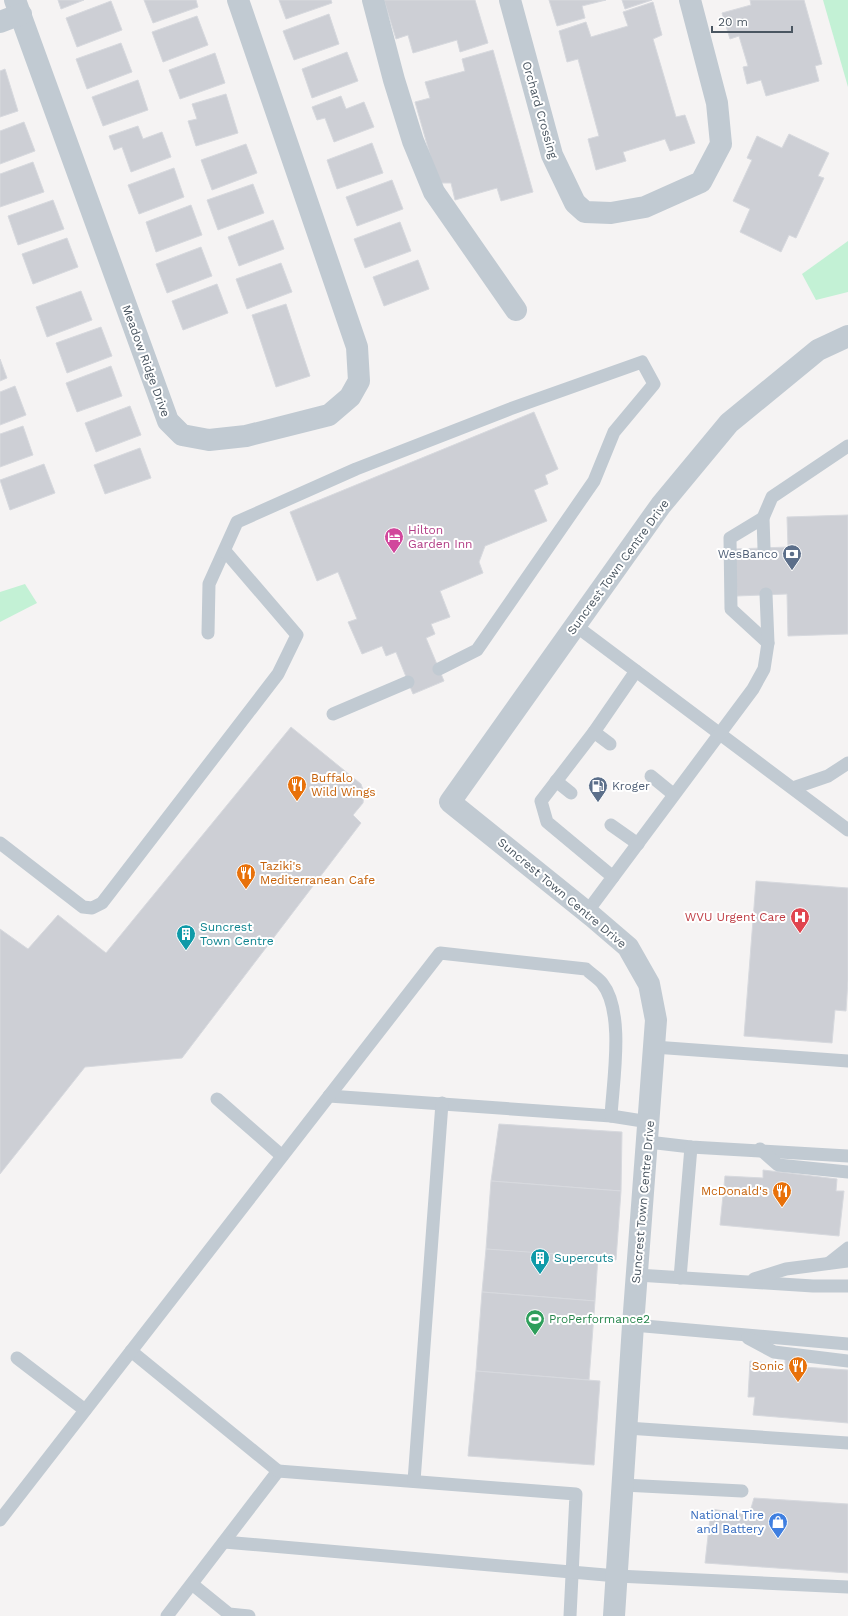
<svg xmlns="http://www.w3.org/2000/svg" width="848" height="1616" viewBox="0 0 848 1616" font-family="'Work Sans',sans-serif">
	<style>
		.green { fill: #c3f1d5 }
		.building { fill: #cdcfd5; stroke: #d7d9de }
		.lines { fill: none; stroke-linecap: round; stroke-linejoin: round }
		.service { stroke: #c1cad2; stroke-width: 13 }
		.minor { stroke: #c1cad2; stroke-width: 22 }
		.labels { text-anchor: middle; dominant-baseline: central; stroke-width: 4; stroke-linejoin: round; paint-order: stroke }
		.street-label { font-size: 12px; fill: #4a5661; stroke: #fff }
		.hotel-label { font-size: 12px; fill: #b23c85; stroke: #fff; text-anchor: start }
		.service-label { font-size: 12px; fill: #4e5e75; stroke: #fff; text-anchor: end }
		.food-label { font-size: 12px; fill: #c56008; stroke: #fff; text-anchor: start }
		.health-label { font-size: 12px; fill: #be3a42; stroke: #fff; text-anchor: end }
		.culture-label { font-size: 12px; fill: #0d838f; stroke: #fff; text-anchor: start }
		.leisure-label { font-size: 12px; fill: #27864d; stroke: #fff; text-anchor: start }
		.shop-label { font-size: 12px; fill: #366cbe; stroke: #fff; text-anchor: end }
	</style>
	<rect width="100%" height="100%" fill="#f5f3f3"/>
	<g class="green">
		<polygon points="823,0 848,0 848,87"/>
		<polygon points="848,241 848,292 816,300 802,274"/>
		<polygon points="25,584 37,603 0,622 0,592"/>
	</g>
	<g class="building">
		<polygon points="58,0 84,0 61,9"/>
		<polygon points="144,0 196,0 198,7 153,23"/>
		<polygon points="279,0 331,0 332,3 286,19"/>
		<polygon points="384,0 475,0 488,43 460,52 457,40 413,53 408,35 396,39"/>
		<polygon points="549,0 606,0 582,6 585,18 557,26"/>
		<polygon points="622,0 652,0 625,9"/>
		<polygon points="750,0 804,0 822,64 815,66 819,81 766,96 761,80 747,84 743,67 748,66 739,36 730,39 722,13 751,5"/>
		<polygon points="111,1 122,30 77,47 66,18"/>
		<polygon points="653,2 662,35 653,39 676,117 685,115 695,143 670,151 665,139 623,152 626,161 596,170 588,139 599,136 578,59 567,62 559,31 586,22 591,37 628,26 623,12"/>
		<polygon points="329,14 339,44 294,60 283,31"/>
		<polygon points="197,16 208,45 163,62 152,32"/>
		<polygon points="121,43 132,72 87,89 76,59"/>
		<polygon points="493,50 533,192 501,201 497,188 455,200 451,183 438,183 415,102 430,98 425,82 465,71 462,59"/>
		<polygon points="347,52 358,81 312,98 302,69"/>
		<polygon points="215,53 225,83 180,99 169,70"/>
		<polygon points="5,69 18,111 0,117 0,71"/>
		<polygon points="138,80 148,110 103,126 92,97"/>
		<polygon points="226,94 238,133 196,146 188,121 197,119 192,104"/>
		<polygon points="341,96 346,109 364,102 374,127 334,142 325,118 317,120 312,107"/>
		<polygon points="24,122 35,151 0,164 0,131"/>
		<polygon points="138,126 143,139 162,132 171,157 131,172 122,147 114,150 109,136"/>
		<polygon points="789,134 829,153 818,176 824,178 796,238 789,235 781,252 740,232 750,209 733,201 752,160 747,158 757,136 782,148"/>
		<polygon points="372,143 383,173 337,189 327,160"/>
		<polygon points="246,144 257,173 212,190 201,160"/>
		<polygon points="33,162 44,192 0,207 0,174"/>
		<polygon points="174,168 184,197 139,214 128,185"/>
		<polygon points="392,180 403,209 357,226 346,197"/>
		<polygon points="253,184 264,213 218,230 207,200"/>
		<polygon points="53,200 64,229 18,245 8,216"/>
		<polygon points="191,205 202,235 156,252 146,222"/>
		<polygon points="273,220 284,249 239,266 228,237"/>
		<polygon points="400,222 411,251 365,268 354,239"/>
		<polygon points="67,238 78,267 33,284 22,254"/>
		<polygon points="201,247 212,276 167,293 156,264"/>
		<polygon points="418,260 429,289 384,306 373,277"/>
		<polygon points="281,263 292,292 247,309 236,279"/>
		<polygon points="217,284 228,313 183,330 172,301"/>
		<polygon points="81,291 92,320 47,337 36,307"/>
		<polygon points="286,304 310,376 276,387 252,315"/>
		<polygon points="101,327 112,356 67,373 56,343"/>
		<polygon points="0,359 7,378 0,381"/>
		<polygon points="111,366 122,396 77,412 66,383"/>
		<polygon points="15,386 26,415 0,425 0,392"/>
		<polygon points="130,406 141,435 96,452 85,423"/>
		<polygon points="534,412 558,469 545,475 548,484 534,490 547,521 485,546 479,562 483,573 440,591 450,617 431,624 435,634 426,638 444,681 413,694 396,652 386,656 382,646 362,654 348,622 357,619 338,572 317,581 290,512"/>
		<polygon points="23,426 33,455 0,467 0,434"/>
		<polygon points="140,448 151,478 105,494 94,465"/>
		<polygon points="44,464 55,493 10,510 0,480"/>
		<polygon points="848,515 848,634 788,636 787,594 737,596 735,549 788,547 787,517"/>
		<polygon points="291,727 361,784 364,793 363,803 353,815 361,823 182,1058 85,1067 0,1174 0,929 28,949 58,915 106,953"/>
		<polygon points="756,881 848,888 848,980 846,1011 835,1010 832,1043 744,1036"/>
		<polygon points="499,1124 622,1132 621,1191 491,1181"/>
		<polygon points="763,1170 837,1179 836,1191 844,1191 839,1236 720,1225 725,1176 763,1178"/>
		<polygon points="491,1181 621,1191 616,1260 486,1249"/>
		<polygon points="486,1249 598,1257 595,1301 482,1292"/>
		<polygon points="482,1292 595,1301 589,1380 476,1371"/>
		<polygon points="785,1359 803,1360 803,1367 848,1370 848,1423 753,1415 755,1397 748,1397 750,1361 785,1365"/>
		<polygon points="476,1371 600,1381 594,1465 468,1456"/>
		<polygon points="754,1498 848,1504 848,1573 705,1563 711,1509 749,1515"/>
	</g>
	<g class="lines">
		<g class="service">
			<polyline points="763,518 730,538 731,609 768,643"/>
			<polyline points="764,548 763,518 772,497 848,446"/>
			<polyline points="576,626 848,830"/>
			<polyline points="208,633 209,584 237,522 356,469 510,409 642,362 654,384 614,432 594,481 477,650 439,669"/>
			<polyline points="333,714 408,682"/>
			<polyline points="594,732 610,744"/>
			<polyline points="651,776 673,794"/>
			<polyline points="556,781 571,793"/>
			<polyline points="793,788 828,776 848,763"/>
			<polyline points="611,825 638,844"/>
			<polyline points="0,843 83,907 92,908 102,903 278,674 297,635 225,551"/>
			<polyline points="613,877 753,689 764,669 768,643 766,594"/>
			<polyline points="587,912 613,877 547,822 541,801 594,732 636,671"/>
			<polyline points="654,1047 848,1061"/>
			<polyline points="329,1096 611,1116"/>
			<polyline points="217,1099 282,1156"/>
			<polyline points="648,1142 691,1147 848,1156"/>
			<polyline points="760,1149 778,1165 848,1172"/>
			<polyline points="829,1263 848,1248"/>
			<polyline points="637,1275 813,1286 848,1286"/>
			<polyline points="680,1278 691,1147"/>
			<polyline points="754,1279 786,1269 848,1261"/>
			<polyline points="633,1325 848,1344"/>
			<polyline points="748,1338 774,1352 848,1361"/>
			<polyline points="131,1351 278,1471 167,1616"/>
			<polyline points="17,1358 85,1410"/>
			<polyline points="627,1428 848,1443"/>
			<polyline points="278,1471 576,1494 570,1616"/>
			<polyline points="414,1481 442,1103"/>
			<polyline points="623,1485 742,1491"/>
			<path d="M0 1520 440 953 586 969C591 974 598 978 602 983 625 1012 613 1080 611 1116L649 1122"/>
			<polyline points="224,1542 617,1576 848,1587"/>
			<polyline points="192,1584 229,1614 249,1616"/>
		</g>
		<g class="minor">
			<polyline points="15,0 168,421 182,435 209,440 246,436 329,415 350,397 359,381 357,347 238,0"/>
			<polyline points="373,0 394,80 413,141 434,192 516,310"/>
			<polyline points="510,0 552,155 575,203 585,212 611,213 645,207 701,182 721,144 717,103 690,0"/>
			<polyline points="0,22 21,14"/>
			<polyline points="614,1616 633,1325 656,1020 649,984 628,947 593,917 450,802 661,505 729,423 818,350 848,336"/>
		</g>
	</g>
	<defs>
		<g id="hotel-pin" transform="scale(1)"><path d="M0 17L-7.5 6A9.5 9.5 0 1 1 7.5 6Z" fill="#d1479c" stroke="#fff"/><path d="M-6-4.5h1.5V1H6V5H4.5V3h-9V5H-6ZM-4 0a1.8 1.8 0 1 1 3.6 0ZM.5 0V-2.5h3Q6-2.5 6 0Z" fill="#fff"/></g>
		<g id="bank-pin" transform="scale(1)"><path d="M0 17L-7.5 6A9.5 9.5 0 1 1 7.5 6Z" fill="#5c6f8a" stroke="#fff"/><path d="M-6-4H6V4H-6ZM0-2.3a2.3 2.3 0 1 0 0 4.6a2.3 2.3 0 1 0 0-4.6Z" fill="#fff"/></g>
		<g id="restaurant-pin" transform="scale(1)"><path d="M0 17L-7.5 6A9.5 9.5 0 1 1 7.5 6Z" fill="#e8710a" stroke="#fff"/><path d="M-5-6h1v4h1v-4h1v4h1v-4h1v5L-1.5 .5V6h-2V.5L-5-1ZM5-6V6H3V1.5H1.5Q1.5-4 5-6Z" fill="#fff"/></g>
		<g id="fuel-pin" transform="scale(1)"><path d="M0 17L-7.5 6A9.5 9.5 0 1 1 7.5 6Z" fill="#5c6f8a" stroke="#fff"/><path d="M-5.5-6h7V0h2V4h1.3V-2.5L3-4.5l.8-.8L6-3V5H2.5V1h-1V6h-7ZM-4.2-4.7v3.2H.2V-4.7Z" fill="#fff"/></g>
		<g id="hospital-pin" transform="scale(1)"><path d="M0 17L-7.5 6A9.5 9.5 0 1 1 7.5 6Z" fill="#e0444e" stroke="#fff"/><path d="M-5-5h3v3.5h4V-5h3V5h-3V1.5h-4V5h-3Z" fill="#fff"/></g>
		<g id="building-pin" transform="scale(1)"><path d="M0 17L-7.5 6A9.5 9.5 0 1 1 7.5 6Z" fill="#0f9aa8" stroke="#fff"/><path d="M-4-6H4V6H1V3H-1V6H-4ZM-2.5-4.3h1.7v1.8h-1.7ZM.8-4.3h1.7v1.8H.8ZM-2.5-1h1.7V.8h-1.7ZM.8-1h1.7V.8H.8Z" fill="#fff"/></g>
		<g id="stadium-pin" transform="scale(1)"><path d="M0 17L-7.5 6A9.5 9.5 0 1 1 7.5 6Z" fill="#2e9e5b" stroke="#fff"/><path d="M0-5a6.5 5 0 1 0 0 10a6.5 5 0 1 0 0-10ZM-3.5-1.8h7v3.6h-7Z" fill="#fff"/></g>
		<g id="shop-pin" transform="scale(1)"><path d="M0 17L-7.5 6A9.5 9.5 0 1 1 7.5 6Z" fill="#3f7fe0" stroke="#fff"/><path d="M-5-2.5h2.3a2.7 3.5 0 0 1 5.4 0H5L5.5 6h-11ZM-1.5-2.5h3a1.5 2.3 0 0 0-3 0Z" fill="#fff"/></g>
	</defs>
	<g fill-rule="evenodd">
		<use href="#hotel-pin" x="394" y="537"/>
		<use href="#bank-pin" x="792" y="554"/>
		<use href="#restaurant-pin" x="297" y="785"/>
		<use href="#fuel-pin" x="598" y="786"/>
		<use href="#restaurant-pin" x="246" y="873"/>
		<use href="#hospital-pin" x="800" y="917"/>
		<use href="#building-pin" x="186" y="934"/>
		<use href="#restaurant-pin" x="782" y="1191"/>
		<use href="#building-pin" x="540" y="1258"/>
		<use href="#stadium-pin" x="535" y="1319"/>
		<use href="#restaurant-pin" x="798" y="1366"/>
		<use href="#shop-pin" x="778" y="1522"/>
	</g>
	<g class="labels">
		<g class="street-label">
			<text transform="translate(540 110) rotate(74)">Orchard Crossing</text>
			<text transform="translate(146 361) rotate(70)">Meadow Ridge Drive</text>
			<text transform="translate(618 567) rotate(-54)">Suncrest Town Centre Drive</text>
			<text transform="translate(562 893) rotate(40)">Suncrest Town Centre Drive</text>
			<text transform="translate(643 1202) rotate(-85)">Suncrest Town Centre Drive</text>
		</g>
		<g class="hotel-label">
			<text x="408" y="530">Hilton<tspan x="408" dy="14">Garden Inn</tspan></text>
		</g>
		<g class="service-label">
			<text x="778" y="554">WesBanco</text>
			<text x="612" y="786" text-anchor="start">Kroger</text>
		</g>
		<g class="food-label">
			<text x="311" y="778">Buffalo<tspan x="311" dy="14">Wild Wings</tspan></text>
			<text x="260" y="866">Taziki's<tspan x="260" dy="14">Mediterranean Cafe</tspan></text>
			<text x="768" y="1191" text-anchor="end">McDonald's</text>
			<text x="784" y="1366" text-anchor="end">Sonic</text>
		</g>
		<g class="health-label">
			<text x="786" y="917">WVU Urgent Care</text>
		</g>
		<g class="culture-label">
			<text x="200" y="927">Suncrest<tspan x="200" dy="14">Town Centre</tspan></text>
			<text x="554" y="1258">Supercuts</text>
		</g>
		<g class="leisure-label">
			<text x="549" y="1319">ProPerformance2</text>
		</g>
		<g class="shop-label">
			<text x="764" y="1515">National Tire<tspan x="764" dy="14">and Battery</tspan></text>
		</g>
	</g>
	<path d="M712 26v6h80v-6" fill="none" stroke="#4a5661" stroke-width="2"/>
	<text x="718" y="26" font-size="12" fill="#4a5661" stroke="#ffffff" stroke-width="3" paint-order="stroke">20 m</text>
</svg>
